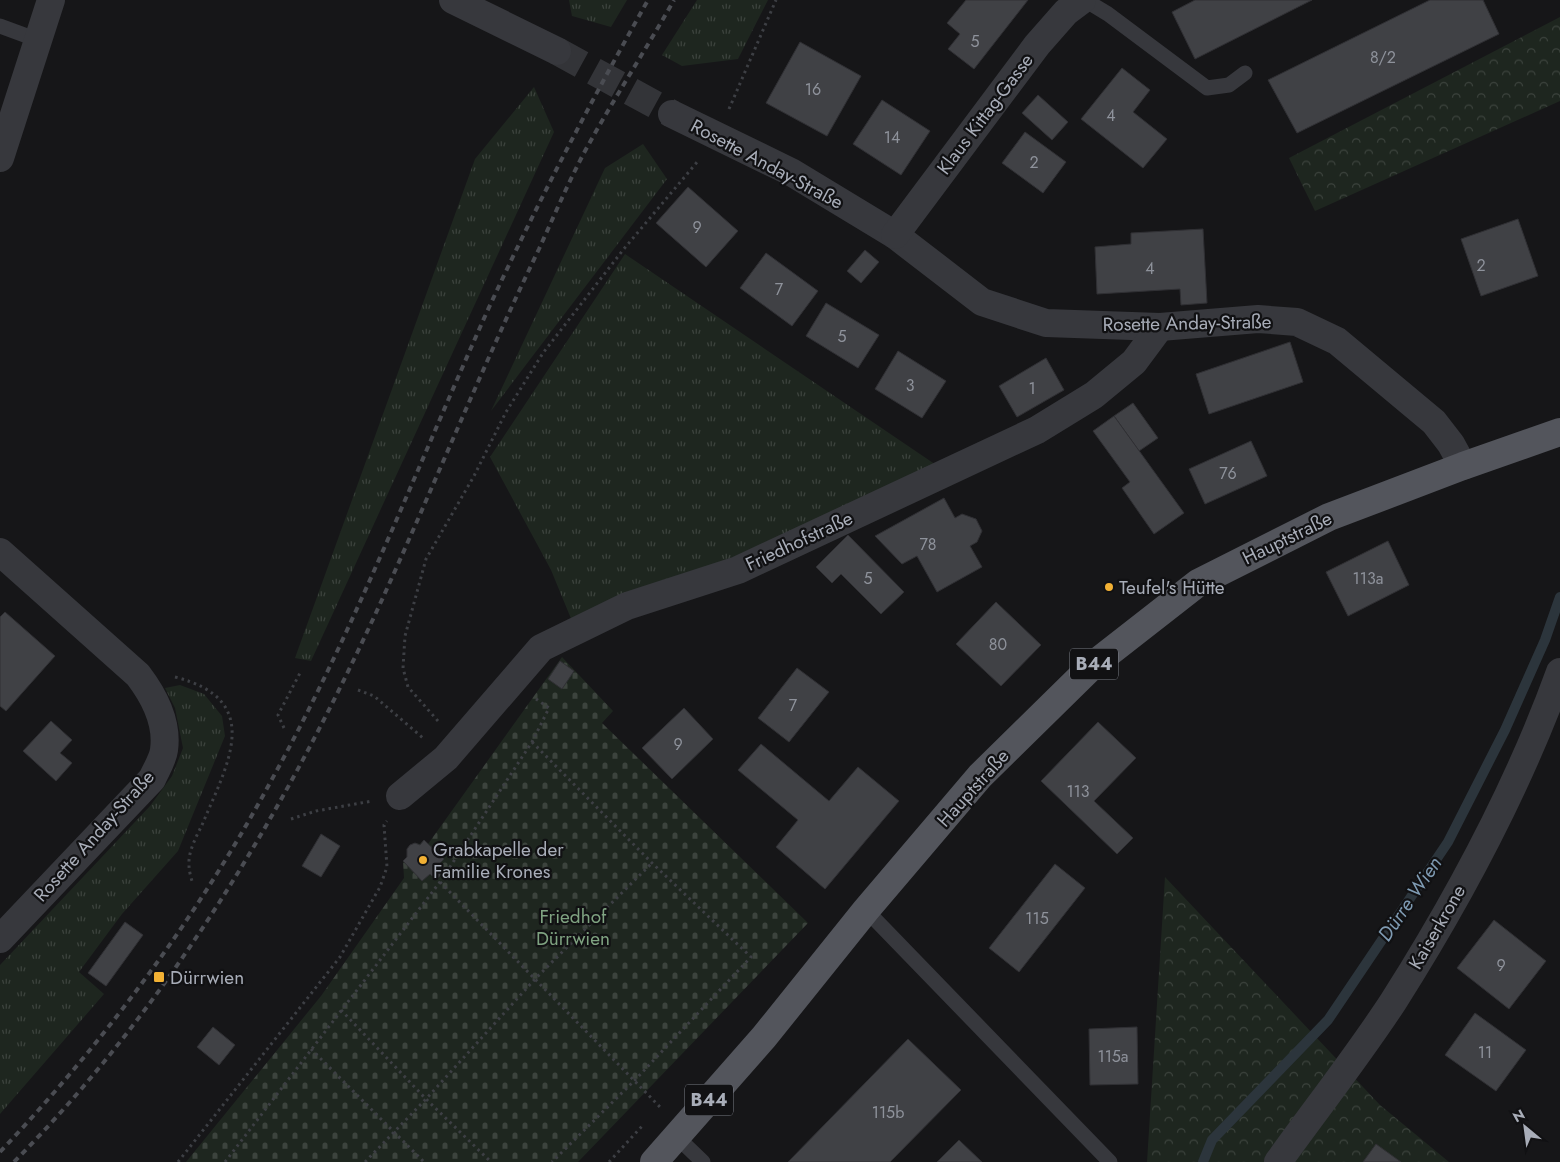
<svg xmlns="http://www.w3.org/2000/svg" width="1560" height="1162" viewBox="0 0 1560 1162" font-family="Jost,sans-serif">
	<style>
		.grass { fill: url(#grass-tufts) }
		.forest { fill: url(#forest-crowns) }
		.cemetery { fill: url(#cemetery-stones) }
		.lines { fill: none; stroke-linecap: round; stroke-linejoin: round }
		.stream { stroke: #2c353c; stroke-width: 10 }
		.building { fill: #404145; stroke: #303034 }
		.minor-tunnel { stroke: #333438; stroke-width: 28; stroke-dasharray: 28 14; stroke-linecap: butt }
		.path { stroke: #3d3f44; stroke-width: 3; stroke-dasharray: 2.5 4; stroke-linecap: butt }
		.service { stroke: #37383d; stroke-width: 15 }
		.minor { stroke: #37383d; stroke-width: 28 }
		.primary { stroke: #53555c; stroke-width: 28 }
		.rail { stroke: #4a4c52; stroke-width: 4; stroke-dasharray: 6 5; stroke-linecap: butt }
		.poi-dot { fill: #f2b134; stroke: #111113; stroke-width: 2 }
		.labels { text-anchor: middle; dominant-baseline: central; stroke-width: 4.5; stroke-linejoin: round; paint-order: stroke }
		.number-label { font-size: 16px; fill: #8e929b }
		.shield { fill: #111113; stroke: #7b7e86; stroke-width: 1 }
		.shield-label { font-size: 18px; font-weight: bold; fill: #a8adb8 }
		.street-label { font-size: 19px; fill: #a8adb8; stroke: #111113 }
		.poi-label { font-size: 19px; fill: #a8adb8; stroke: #111113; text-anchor: start }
		.park-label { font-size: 19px; fill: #7fa381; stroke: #111113 }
		.water-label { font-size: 20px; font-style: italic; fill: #7f9bb3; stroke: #111113 }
	</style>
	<defs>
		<pattern id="grass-tufts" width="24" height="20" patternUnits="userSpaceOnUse" patternTransform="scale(1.25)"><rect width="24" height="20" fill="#1e261f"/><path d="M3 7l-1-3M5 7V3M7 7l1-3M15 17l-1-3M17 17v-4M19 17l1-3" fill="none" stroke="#3c433d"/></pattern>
		<pattern id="forest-crowns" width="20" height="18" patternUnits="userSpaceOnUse" patternTransform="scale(1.25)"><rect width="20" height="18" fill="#1e261f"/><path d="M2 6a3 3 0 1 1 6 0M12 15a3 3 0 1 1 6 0" fill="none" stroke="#3c433d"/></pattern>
		<pattern id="cemetery-stones" width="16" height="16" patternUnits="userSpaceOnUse" patternTransform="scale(1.25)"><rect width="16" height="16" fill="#1e261f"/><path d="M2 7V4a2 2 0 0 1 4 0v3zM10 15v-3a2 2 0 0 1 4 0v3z" fill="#3c433d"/></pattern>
	</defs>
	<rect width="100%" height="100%" fill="#161618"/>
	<g class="grass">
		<polygon points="569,0 627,0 611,27 572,16"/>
		<polygon points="697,0 768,0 738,59 682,66 662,55"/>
		<polygon points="534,87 554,132 311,661 295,658 475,159"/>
		<polygon points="643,144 667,179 491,411 605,168"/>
		<polygon points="625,254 945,471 738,570 572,621 551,570 490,457"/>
		<polygon points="180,685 204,694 222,716 225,736 178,851 122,914 79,972 104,994 0,1114 0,965 150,806 172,776 183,748 175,708 165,688"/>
	</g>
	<g class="forest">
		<polygon points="1560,17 1560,101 1315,211 1289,158"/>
		<polygon points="1165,877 1380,1105 1449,1162 1147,1162"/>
	</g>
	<polygon class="cemetery" points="562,657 613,711 602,723 808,923 578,1162 186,1162 321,996 404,878 403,861 407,857 407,849 415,843 420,844 424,840 428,844"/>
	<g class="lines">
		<polyline class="stream" points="1203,1162 1212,1140 1328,1020 1448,842 1505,730 1545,640 1560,597"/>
	</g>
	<g class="building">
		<polygon points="966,0 1028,0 974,69 948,49 960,34 947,23"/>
		<polygon points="1195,0 1312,0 1195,59 1172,12"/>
		<polygon points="1430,0 1483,0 1499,34 1297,133 1268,80"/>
		<polygon points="800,42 861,76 827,136 766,103"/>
		<polygon points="1122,68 1150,90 1133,112 1167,139 1143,168 1081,119"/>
		<polygon points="1038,95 1068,122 1052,140 1022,113"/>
		<polygon points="882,100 930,131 901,175 853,144"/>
		<polygon points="1025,132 1066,162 1043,193 1002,163"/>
		<polygon points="688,187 738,231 706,267 656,223"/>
		<polygon points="1518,219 1538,276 1481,296 1461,239"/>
		<polygon points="1203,229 1207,303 1181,305 1180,289 1097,294 1095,247 1131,244 1131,233"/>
		<polygon points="865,250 879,262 861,283 847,271"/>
		<polygon points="766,253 818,291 792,326 740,288"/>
		<polygon points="826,303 879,335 858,368 806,336"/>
		<polygon points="1290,342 1303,382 1209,414 1196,374"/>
		<polygon points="898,351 946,381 922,418 875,389"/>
		<polygon points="1046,358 1064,390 1017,417 999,386"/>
		<polygon points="1133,403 1158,438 1139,451 1114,416"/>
		<polygon points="1114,416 1184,513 1154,534 1122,488 1130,482 1093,431"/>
		<polygon points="1251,441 1267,476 1205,504 1189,469"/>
		<polygon points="944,498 955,518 962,514 976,519 982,531 977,542 970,546 982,567 937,592 917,556 902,564 875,536"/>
		<polygon points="848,535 904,592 881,614 841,574 832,583 816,567"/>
		<polygon points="1388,541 1409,585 1348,616 1326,572"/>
		<polygon points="996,602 1041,645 1001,686 956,644"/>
		<polygon points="5,612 55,656 6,711 0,706 0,617"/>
		<polygon points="560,661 574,671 562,689 548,679"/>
		<polygon points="797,668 829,692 789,742 758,718"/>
		<polygon points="684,708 713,739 672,779 642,748"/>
		<polygon points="51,721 72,740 60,753 72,763 56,781 23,751"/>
		<polygon points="1098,722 1136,758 1094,801 1133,838 1117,854 1041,781"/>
		<polygon points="761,744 829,801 858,767 899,801 825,889 776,847 798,820 738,770"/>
		<polygon points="321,834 340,846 321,877 302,866"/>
		<polygon points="424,840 444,859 438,865 444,872 436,880 430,874 422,881 403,861 407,857 407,849 410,845 415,843 420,845"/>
		<polygon points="1055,864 1085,888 1019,972 989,948"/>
		<polygon points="1494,920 1546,961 1509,1009 1457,968"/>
		<polygon points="125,922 143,935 106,986 88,973"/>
		<polygon points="1475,1013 1526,1050 1496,1091 1445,1055"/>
		<polygon points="213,1027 235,1045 219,1065 197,1047"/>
		<polygon points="1137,1027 1138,1084 1090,1085 1089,1029"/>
		<polygon points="908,1039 961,1090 890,1162 788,1162"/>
		<polygon points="959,1140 982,1162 937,1162"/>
		<polygon points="1376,1144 1401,1162 1363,1162"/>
	</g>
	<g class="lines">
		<polyline class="minor-tunnel" points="557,51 672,114"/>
		<g class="path">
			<polyline points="729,109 776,0"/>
			<path d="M175 677C266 700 227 765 202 825 196 837 188 852 189 865 189 871 191 878 193 884"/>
			<polyline points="358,690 374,696 423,738"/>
			<polyline points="438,721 408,687 403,668 405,636 426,559 474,476 506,412 543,353 623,250 698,161"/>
			<polyline points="284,728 278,715 300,673"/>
			<polyline points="532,742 652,863 751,957 635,1080 552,1162"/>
			<polyline points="291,819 316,811 372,801"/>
			<polyline points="440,882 660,1107"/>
			<polyline points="341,1010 426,1099 491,1162"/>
			<polyline points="311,1049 424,1162"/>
			<polyline points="178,1162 340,957 380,887 387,867 384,825 387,821"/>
			<polyline points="225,1162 440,882 532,742 549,708 536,699"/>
			<polyline points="365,1162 426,1099 536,978 652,863"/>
			<polyline points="609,1162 644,1124"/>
		</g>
		<g class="service">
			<polyline points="1085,0 1108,14 1207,88 1229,85 1245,73"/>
			<polyline points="0,26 38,40"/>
			<polyline points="866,910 1110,1162"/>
			<polyline points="677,1137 703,1162"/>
		</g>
		<g class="minor">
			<polyline points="453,0 557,51"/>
			<polyline points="672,114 791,172 895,235 982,302 1046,323 1160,327 1258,319 1297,322 1337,341 1434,422 1451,444 1463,466"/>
			<polyline points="0,158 51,0"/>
			<polyline points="895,235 1037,45 1066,12 1082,0"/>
			<path d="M0 552 138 675C154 696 168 722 164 750 163 759 156 770 152 779L0 939"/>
			<polyline points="400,796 446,758 541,648 627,606 738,570 1037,430 1094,395 1134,362 1160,327"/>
			<path d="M1278 1162C1316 1109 1357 1057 1393 1002 1459 898 1518 788 1560 672"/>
		</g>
		<polyline class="primary" points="654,1162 764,1037 866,910 980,776 1093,665 1198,583 1329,517 1463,466 1560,432"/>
		<g class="rail">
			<path d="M0 1152C106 1040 198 916 271 781 354 631 416 470 486 314 535 207 590 103 648 0"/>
			<path d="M14 1162C178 996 295 793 390 582 440 471 486 359 539 249 554 216 568 183 585 151 613 100 645 51 674 0"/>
		</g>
	</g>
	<g class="poi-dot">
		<circle cx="1109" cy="587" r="5"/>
		<circle cx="423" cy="860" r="5"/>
		<rect x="153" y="971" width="12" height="12" rx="2.5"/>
	</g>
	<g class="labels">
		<g class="number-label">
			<text x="975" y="41">5</text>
			<text x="1383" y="57">8/2</text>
			<text x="813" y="89">16</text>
			<text x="1111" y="115">4</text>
			<text x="892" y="137">14</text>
			<text x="1034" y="162">2</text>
			<text x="697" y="227">9</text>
			<text x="1481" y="265">2</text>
			<text x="1150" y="268">4</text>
			<text x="779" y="289">7</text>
			<text x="842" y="336">5</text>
			<text x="910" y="385">3</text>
			<text x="1032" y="388">1</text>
			<text x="1228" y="473">76</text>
			<text x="928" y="544">78</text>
			<text x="868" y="578">5</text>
			<text x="1368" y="578">113a</text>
			<text x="998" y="644">80</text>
			<text x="793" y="705">7</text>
			<text x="678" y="744">9</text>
			<text x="1078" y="791">113</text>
			<text x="1037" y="918">115</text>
			<text x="1501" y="965">9</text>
			<text x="1485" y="1052">11</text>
			<text x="1113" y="1056">115a</text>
			<text x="888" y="1112">115b</text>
		</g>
		<g class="shield">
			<rect x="1070" y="648.5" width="48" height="31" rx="4"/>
			<rect x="685" y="1084.5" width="48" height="31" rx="4"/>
		</g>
		<g class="shield-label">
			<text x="1094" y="664">B44</text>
			<text x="709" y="1100">B44</text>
		</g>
		<g class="street-label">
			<text transform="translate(985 114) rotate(-53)">Klaus Kittag-Gasse</text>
			<text transform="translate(767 164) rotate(28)">Rosette Anday-Straße</text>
			<text transform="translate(1187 323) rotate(-1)">Rosette Anday-Straße</text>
			<text transform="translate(1287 538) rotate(-26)">Hauptstraße</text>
			<text transform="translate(799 541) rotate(-25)">Friedhofstraße</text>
			<text transform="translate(973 788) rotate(-48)">Hauptstraße</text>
			<text transform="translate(94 836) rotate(-48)">Rosette Anday-Straße</text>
			<text transform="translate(1437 927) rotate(-60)">Kaiserkrone</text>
		</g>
		<g class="poi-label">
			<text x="1119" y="587">Teufel's Hütte</text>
			<text x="433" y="849">Grabkapelle der<tspan x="433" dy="22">Familie Krones</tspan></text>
			<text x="170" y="977">Dürrwien</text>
		</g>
		<g class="park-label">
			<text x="573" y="916">Friedhof<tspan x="573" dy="22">Dürrwien</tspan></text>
		</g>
		<g class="water-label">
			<text transform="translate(1410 899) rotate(-56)">Dürre Wien</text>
		</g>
	</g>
	<g transform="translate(1525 1127) rotate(331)" stroke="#111113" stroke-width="4" paint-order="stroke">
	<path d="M0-4L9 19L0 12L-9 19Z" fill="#a8adb8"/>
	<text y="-8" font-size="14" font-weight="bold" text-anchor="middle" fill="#a8adb8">N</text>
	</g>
</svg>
